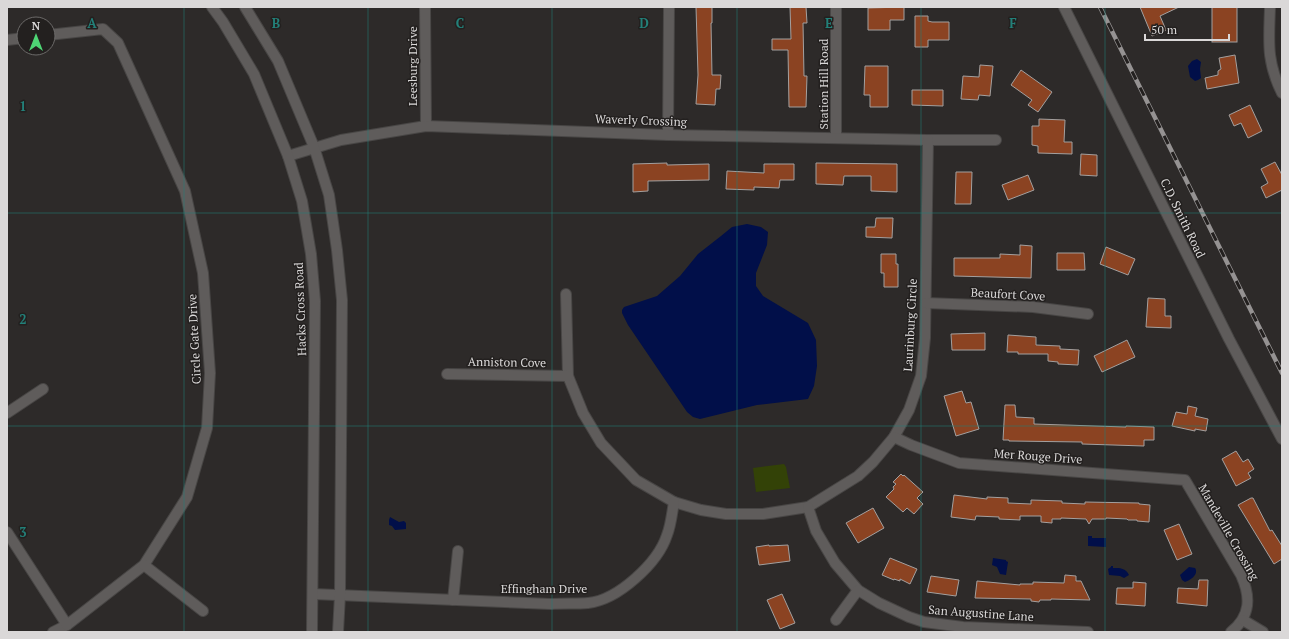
<svg xmlns="http://www.w3.org/2000/svg" width="1289" height="639" viewBox="0 0 1289 639" font-family="'PT Serif',serif">
	<style>
		.green { fill: #334207 }
		.water { fill: #010f49 }
		.building { fill: #8b4322; stroke: #a3a09f }
		.lines { fill: none; stroke-linecap: round; stroke-linejoin: round }
		.street-casing { stroke: #484645; stroke-width: 12 }
		.secondary-casing { stroke: #484645; stroke-width: 12 }
		.street { stroke: #5f5c5b; stroke-width: 10 }
		.secondary { stroke: #5f5c5b; stroke-width: 10 }
		.rail-casing { stroke: #959292; stroke-width: 4.5 }
		.rail { stroke: #23201f; stroke-width: 3; stroke-dasharray: 9; stroke-linecap: butt }
		.grid { fill: none; stroke: #238079; stroke-width: 1; stroke-opacity: 0.55 }
		.labels { text-anchor: middle; dominant-baseline: central; stroke-width: 3; stroke-linejoin: round; paint-order: stroke }
		.street-label { font-size: 12px; fill: #dad8d8; stroke: #23201f }
		.grid-label { font-size: 13px; text-anchor: middle; font-weight: bold; fill: #238079; stroke: #23201f; stroke-width: 3; stroke-linejoin: round; paint-order: stroke }
	</style>
	<rect width="100%" height="100%" fill="#2d2a29"/>
	<polygon class="green" points="784,464 786,467 790,488 756,492 753,468"/>
	<g class="water">
		<polygon points="1197,59 1201,62 1200,69 1201,78 1198,80 1195,81 1190,77 1188,66 1192,61"/>
		<polygon points="747,224 761,227 768,232 767,245 756,273 756,286 763,296 808,323 816,340 817,366 814,386 808,399 757,405 700,419 693,417 687,412 628,325 622,313 622,310 624,307 657,296 680,276 698,254 721,236 732,227"/>
		<polygon points="390,517 399,522 404,521 406,523 406,529 395,530 392,526 389,525 389,520"/>
		<polygon points="1088,536 1092,536 1092,538 1106,538 1106,547 1088,546"/>
		<polygon points="993,558 1006,560 1006,561 1008,562 1006,575 1000,574 997,567 992,565"/>
		<path d="M1111 566H1113V568C1120 568 1126 568 1129 575L1124 578 1120 576 1109 575 1108 569 1111 567Z"/>
		<path d="M1189 567 1195 568C1199 574 1191 580 1185 582L1182 580 1180 575Z"/>
	</g>
	<g class="building">
		<polygon points="696,7 712,7 712,23 711,23 712,75 721,75 720,89 716,89 715,105 696,104 698,75"/>
		<polygon points="790,7 806,7 807,23 803,23 804,76 807,76 806,107 789,107 788,50 772,50 772,39 791,39"/>
		<polygon points="904,7 904,20 890,20 890,30 868,30 868,8"/>
		<polygon points="1140,7 1179,7 1160,16 1166,30 1152,36"/>
		<rect x="1212" y="7" width="25" height="35"/>
		<polygon points="915,16 928,16 928,21 932,22 949,22 949,40 928,40 928,47 915,47"/>
		<polygon points="1235,55 1239,83 1207,89 1205,78 1218,75 1218,71 1221,69 1219,58"/>
		<polygon points="980,65 993,66 990,96 979,95 978,100 961,99 963,76 979,77"/>
		<polygon points="865,66 888,66 888,107 870,107 870,95 864,95"/>
		<polygon points="1021,70 1052,92 1038,112 1028,105 1032,100 1011,85"/>
		<polygon points="912,90 943,90 943,106 912,105"/>
		<polygon points="1250,105 1262,131 1248,138 1241,123 1234,126 1229,115"/>
		<polygon points="1039,119 1065,120 1064,142 1072,142 1072,154 1038,153 1038,146 1032,145 1032,126 1039,126"/>
		<polygon points="1081,154 1097,155 1097,176 1080,175"/>
		<polygon points="1275,162 1282,175 1282,190 1266,198 1261,187 1268,183 1261,169"/>
		<polygon points="667,163 667,165 709,164 709,180 648,181 648,191 633,192 633,164"/>
		<polygon points="816,163 897,164 897,192 871,191 871,176 844,176 843,185 816,184"/>
		<polygon points="764,164 794,164 794,180 780,180 779,188 754,187 754,190 726,189 727,171 764,173"/>
		<polygon points="956,172 972,172 971,204 955,204"/>
		<polygon points="1028,175 1034,190 1008,200 1002,185"/>
		<polygon points="876,218 893,218 892,238 866,237 866,227 875,227"/>
		<polygon points="1020,245 1032,246 1031,278 954,276 954,258 1000,258 1000,254 1020,255"/>
		<polygon points="1106,247 1135,259 1128,275 1100,264"/>
		<polygon points="1057,253 1084,253 1085,270 1057,270"/>
		<polygon points="881,254 896,254 896,264 898,264 898,287 884,287 884,273 881,273"/>
		<polygon points="1148,298 1165,299 1165,316 1171,316 1171,328 1146,327"/>
		<polygon points="985,333 985,350 952,350 951,334"/>
		<polygon points="1008,335 1036,337 1036,345 1060,346 1060,349 1079,350 1078,365 1058,364 1058,362 1048,361 1048,354 1018,354 1018,352 1007,352"/>
		<polygon points="1127,340 1135,357 1102,372 1094,356"/>
		<polygon points="962,391 966,403 971,402 979,429 956,436 944,396"/>
		<polygon points="1005,405 1015,405 1016,417 1034,418 1034,424 1126,427 1126,426 1154,427 1154,440 1144,440 1144,446 1082,444 1082,442 1009,441 1009,440 1003,440"/>
		<polygon points="1188,406 1197,408 1195,416 1208,419 1206,431 1195,429 1195,431 1172,426 1176,412 1187,414"/>
		<polygon points="1236,451 1243,462 1248,459 1254,469 1248,473 1251,478 1236,486 1222,459"/>
		<polygon points="901,474 903,476 904,475 923,492 917,498 923,504 914,514 907,508 903,512 886,497 894,489 893,487 896,484 893,482"/>
		<polygon points="954,495 987,499 987,497 1008,498 1008,503 1031,504 1031,500 1062,501 1062,503 1085,504 1085,502 1139,503 1139,504 1150,505 1149,522 1137,521 1137,520 1128,520 1127,519 1106,518 1106,519 1092,519 1089,524 1086,519 1061,518 1061,519 1052,519 1052,523 1041,522 1041,516 1020,516 1020,520 999,519 999,517 976,516 975,520 951,517"/>
		<polygon points="1251,498 1253,498 1270,531 1272,530 1282,546 1282,559 1274,564 1238,505"/>
		<polygon points="873,508 884,528 858,543 846,523"/>
		<polygon points="1179,524 1192,554 1177,560 1164,530"/>
		<polygon points="769,545 769,546 788,545 790,561 759,565 756,547"/>
		<polygon points="890,558 917,569 910,584 900,579 900,581 894,579 894,580 882,575"/>
		<polygon points="1065,575 1076,576 1076,581 1081,581 1090,600 1051,599 1051,600 1040,600 1039,602 1031,601 1031,599 975,598 977,581 1020,585 1020,584 1033,584 1033,582 1064,583"/>
		<polygon points="931,576 959,580 956,596 927,592"/>
		<polygon points="1199,580 1208,580 1207,606 1177,603 1178,588 1198,589"/>
		<polygon points="1133,582 1146,583 1145,606 1116,604 1117,588 1133,588"/>
		<polygon points="782,594 795,623 780,629 767,600"/>
	</g>
	<g class="lines">
		<g class="street-casing">
			<g id="street">
				<polyline points="425,7 426,126"/>
				<polyline points="836,7 836,137"/>
				<polyline points="1064,7 1229,339 1282,439"/>
				<path d="M1270 7C1269 41 1266 61 1282 93"/>
				<polyline points="48,35 103,29 118,43 185,191 203,273 210,373 207,428 187,497 144,565 67,625 53,632"/>
				<polyline points="7,40 24,38"/>
				<polyline points="668,135 669,7"/>
				<polyline points="288,156 341,140 426,126 668,135 928,140 996,140"/>
				<polyline points="566,294 568,376 583,413 601,443 636,480 674,502 701,510 726,514 763,514 808,507 858,476 873,462 894,437 909,410 921,376 925,338 928,140"/>
				<polyline points="926,303 1033,307 1088,314"/>
				<polyline points="447,374 568,376"/>
				<polyline points="7,413 43,389"/>
				<path d="M894 437 911 445 959 463 1185 480 1241 575C1251 597 1251 616 1231 632"/>
				<polyline points="808,507 816,531 835,563 858,590 879,603 909,617 924,622 963,627 1088,632"/>
				<polyline points="7,532 67,625"/>
				<polyline points="144,565 203,611"/>
				<path d="M313 594 551 604C563 603 576 604 588 603 618 600 658 563 667 535 671 525 672 513 674 502"/>
				<polyline points="453,600 458,551"/>
				<polyline points="836,620 858,590"/>
				<polyline points="1243,620 1263,632"/>
			</g>
		</g>
		<g class="secondary-casing">
			<g id="secondary">
				<polyline points="212,7 223,22 254,74 288,156 302,201 311,254 315,301 312,632"/>
				<polyline points="245,7 278,61 314,147 329,195 337,250 342,300 340,595 338,632"/>
			</g>
		</g>
		<use href="#street" class="street"/>
		<use href="#secondary" class="secondary"/>
		<g class="rail-casing">
			<polyline id="rail" points="1100,7 1282,373"/>
		</g>
		<use href="#rail" class="rail"/>
	</g>
	<path class="grid" d="M184 7V632M368 7V632M552 7V632M737 7V632M921 7V632M1105 7V632M7 213H1282M7 426H1282"/>
	<g class="labels">
		<g class="street-label">
			<text transform="translate(412 66) rotate(-90)">Leesburg Drive</text>
			<text transform="translate(823 84) rotate(-90)">Station Hill Road</text>
			<text transform="translate(641 120) rotate(2)">Waverly Crossing</text>
			<text transform="translate(1183 218) rotate(64)">C.D. Smith Road</text>
			<text transform="translate(1008 294) rotate(3)">Beaufort Cove</text>
			<text transform="translate(300 309) rotate(-92)">Hacks Cross Road</text>
			<text transform="translate(910 325) rotate(-87)">Laurinburg Circle</text>
			<text transform="translate(194 339) rotate(-93)">Circle Gate Drive</text>
			<text transform="translate(507 362) rotate(1)">Anniston Cove</text>
			<text transform="translate(1038 456) rotate(4)">Mer Rouge Drive</text>
			<text transform="translate(1229 532) rotate(60)">Mandeville Crossing</text>
			<text x="544" y="588">Effingham Drive</text>
			<text transform="translate(981 613) rotate(4)">San Augustine Lane</text>
		</g>
	</g>
	<g class="grid-label">
		<text x="92" y="28">A</text>
		<text x="276" y="28">B</text>
		<text x="460" y="28">C</text>
		<text x="644" y="28">D</text>
		<text x="829" y="28">E</text>
		<text x="1013" y="28">F</text>
		<text x="23" y="111">1</text>
		<text x="23" y="324">2</text>
		<text x="23" y="537">3</text>
	</g>
	<rect width="1289" height="639" fill="none" stroke="#dad8d8" stroke-width="16"/>
	<g transform="translate(36 36)"><circle r="19" fill="#23201f" stroke="#6c6a69"/>
	<path d="M0-3L7 15L0 10L-7 15Z" fill="#4ed675"/>
	<text y="-6" font-size="11" font-weight="bold" text-anchor="middle" fill="#dad8d8">N</text>
	</g>
	<path d="M1145 34v6h84v-6" fill="none" stroke="#dad8d8" stroke-width="2"/>
	<text x="1151" y="34" font-size="12" fill="#dad8d8" stroke="#23201f" stroke-width="3" paint-order="stroke">50 m</text>
</svg>
